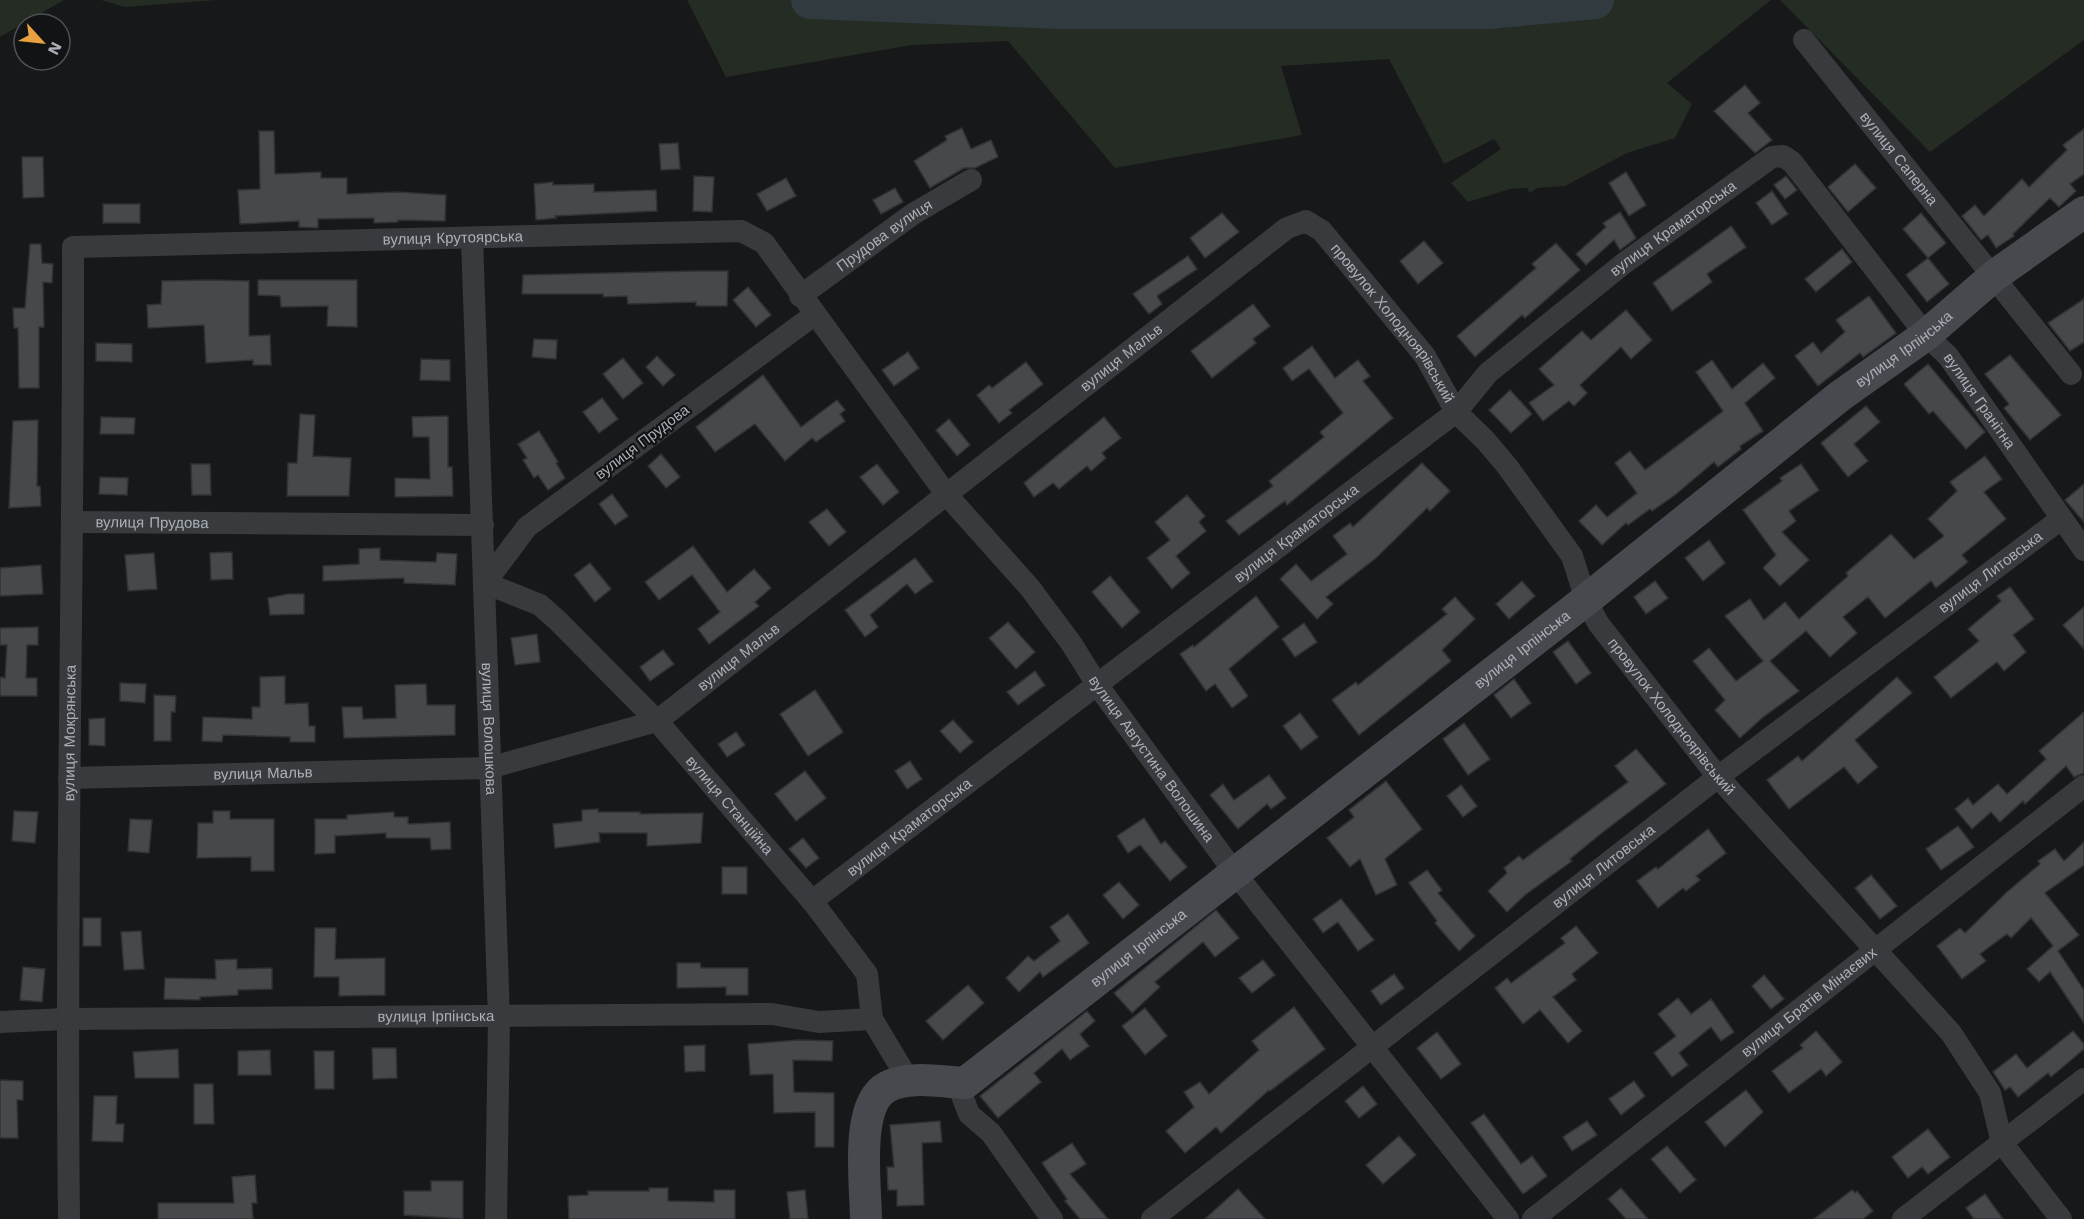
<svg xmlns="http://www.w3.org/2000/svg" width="2084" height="1219" viewBox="0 0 2084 1219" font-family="'Work Sans',sans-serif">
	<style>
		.green { fill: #242c24 }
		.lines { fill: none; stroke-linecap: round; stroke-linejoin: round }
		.river { stroke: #303a3f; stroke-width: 38 }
		.building { fill: #47484c; stroke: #323235; stroke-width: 1.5 }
		.street { stroke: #393a3e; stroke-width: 22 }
		.secondary { stroke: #47494e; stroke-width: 32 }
		.labels { text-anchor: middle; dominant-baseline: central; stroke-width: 4.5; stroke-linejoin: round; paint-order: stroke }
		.street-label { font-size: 15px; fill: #aab0b8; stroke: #121314 }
	</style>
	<rect width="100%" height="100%" fill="#171819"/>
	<g class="green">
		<polygon points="0,0 64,0 0,37"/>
		<polygon points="101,0 216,0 125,7"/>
		<polygon points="687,0 1771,0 1667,83 1692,104 1675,138 1627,153 1565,186 1537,188 1530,193 1527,188 1510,189 1468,202 1451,183 1501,149 1494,139 1444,164 1389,59 1281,66 1302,135 1115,168 1008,41 912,45 726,77"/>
		<polygon points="1780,0 2084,0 2084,40 1930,152"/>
	</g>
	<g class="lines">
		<polyline class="river" points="810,0 1060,10 1490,10 1595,0"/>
	</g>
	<g class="building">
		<polygon points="1745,85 1760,103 1748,113 1772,140 1755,153 1714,111"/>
		<polygon points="962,128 971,149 991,140 998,157 975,168 964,168 930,188 914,161 947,140 945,136"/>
		<polygon points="2084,129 2084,174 2070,184 2076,191 2059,207 2050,198 2013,234 2014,236 1996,248 1988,235 1981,240 1962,216 1975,205 1984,216 2022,179 2029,187 2067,150 2063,145"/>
		<polygon points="259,131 274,131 275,174 321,172 321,178 347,178 347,194 397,192 446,195 445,221 398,220 398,222 374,223 374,218 318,219 318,228 299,227 299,221 240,224 238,190 260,189"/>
		<polygon points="678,143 680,169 661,170 659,144"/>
		<polygon points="22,157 43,157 44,197 23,198"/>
		<polygon points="1855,164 1876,188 1848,212 1828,187"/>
		<polygon points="1626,172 1646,205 1629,216 1609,183"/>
		<polygon points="694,176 714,177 712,212 693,211"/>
		<polygon points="1786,176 1797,190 1785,199 1774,185"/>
		<polygon points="786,178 796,196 767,211 757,194"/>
		<polygon points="553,182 553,185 594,184 594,192 656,190 657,211 555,216 556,218 536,220 534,184"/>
		<polygon points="895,188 903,202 881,214 873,200"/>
		<polygon points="1772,191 1788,214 1772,225 1756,203"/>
		<rect x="103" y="204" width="37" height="19"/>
		<polygon points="1620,212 1636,238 1620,250 1614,240 1586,265 1576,254 1606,227 1603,223"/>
		<polygon points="1222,213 1239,232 1205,258 1190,238"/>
		<polygon points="1921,213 1946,243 1928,258 1903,229"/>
		<polygon points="1731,226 1746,247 1707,274 1712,282 1672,311 1653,283"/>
		<polygon points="1424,241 1443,263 1418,284 1400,261"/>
		<polygon points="1556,243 1580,270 1525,318 1522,315 1475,357 1457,336 1536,268 1532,264"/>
		<polygon points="30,244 41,244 42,263 53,264 52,283 43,282 44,327 39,327 39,388 19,388 18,328 14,328 13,308 25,308"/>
		<polygon points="1842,249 1852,262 1816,292 1805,279"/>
		<polygon points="1188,256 1197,269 1157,296 1162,304 1149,314 1133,294"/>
		<polygon points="1928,258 1949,284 1927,302 1906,275"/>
		<polygon points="695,271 728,271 727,306 696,306 696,302 628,304 627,296 603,297 603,294 522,294 523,275"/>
		<polygon points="209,280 249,281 249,336 270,335 271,365 253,365 253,360 206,363 204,325 148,328 147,305 161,304 162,281"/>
		<polygon points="258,280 357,280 357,327 327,326 328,306 281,307 280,296 258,295"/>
		<polygon points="748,287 771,315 756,327 733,300"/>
		<polygon points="1869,296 1896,333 1863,357 1860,353 1818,386 1795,356 1813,342 1821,353 1845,332 1836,320"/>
		<polygon points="2084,299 2084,342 2070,351 2048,323"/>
		<polygon points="1253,304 1270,326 1253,339 1256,343 1212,378 1191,351"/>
		<polygon points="1626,310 1652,340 1631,359 1621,347 1580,385 1587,393 1574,406 1569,401 1543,421 1529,403 1554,385 1539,369 1582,331 1591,340"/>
		<polygon points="534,339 557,340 556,359 532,357"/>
		<polygon points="96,343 132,344 132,362 96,361"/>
		<polygon points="1312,346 1335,378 1358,360 1370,376 1363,381 1393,418 1287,505 1285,501 1239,535 1226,521 1273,486 1269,481 1324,437 1320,432 1343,413 1309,369 1292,381 1283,368"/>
		<polygon points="908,352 919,368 894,386 882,370"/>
		<polygon points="2010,355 2061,415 2030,440 2004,408 2009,404 1985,374"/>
		<polygon points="657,356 675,375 663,386 646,367"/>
		<polygon points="623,358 643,383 623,399 603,374"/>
		<polygon points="421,359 450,360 450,381 420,380"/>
		<polygon points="1712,360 1732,389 1763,363 1775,378 1745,403 1763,431 1740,446 1741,449 1718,467 1714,462 1675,495 1652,511 1650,509 1628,525 1626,523 1602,545 1579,521 1596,505 1607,517 1637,493 1615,463 1630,451 1645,470 1723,411 1696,372"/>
		<polygon points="1026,362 1043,384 1009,410 1012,413 999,423 977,395 989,385 992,388"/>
		<polygon points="1928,364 1985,432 1966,449 1933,411 1929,414 1904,384"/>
		<polygon points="763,375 801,427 837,400 845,410 840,414 845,421 816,442 812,438 785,461 755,424 715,452 696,427"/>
		<polygon points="1510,390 1532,414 1511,433 1489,410"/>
		<polygon points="602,398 618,419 599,433 583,412"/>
		<polygon points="1866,406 1880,422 1854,444 1868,461 1848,477 1821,443"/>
		<polygon points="300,414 315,415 313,456 351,458 349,496 287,496 288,463 297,463"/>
		<polygon points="448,416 448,467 452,467 453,496 395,497 395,478 430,479 429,437 413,437 412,417"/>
		<polygon points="101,417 135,418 134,434 100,434"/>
		<polygon points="1104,417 1121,438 1102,453 1106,458 1091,471 1087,466 1059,489 1053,483 1034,497 1024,483"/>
		<polygon points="949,419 970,445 957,456 936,430"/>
		<polygon points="38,420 37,486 40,486 41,506 9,508 13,421"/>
		<polygon points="539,431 558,462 556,463 565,478 548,490 538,475 534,478 523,460 527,458 518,444"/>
		<polygon points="661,454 680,477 666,488 648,466"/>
		<polygon points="1985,456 2002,479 1984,492 2006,519 1962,555 1968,562 1936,588 1931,581 1885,618 1868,597 1843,617 1857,633 1830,657 1806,631 1770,661 1799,691 1762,718 1740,738 1715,710 1725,700 1693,661 1709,648 1736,681 1763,661 1725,616 1750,599 1764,620 1785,602 1799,619 1848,576 1846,573 1891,534 1914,559 1944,536 1928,519 1957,491 1950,482"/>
		<polygon points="1422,463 1450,491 1430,511 1427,508 1376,558 1326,597 1333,604 1317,619 1280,579 1296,564 1311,581 1347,554 1333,536 1350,523 1353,527"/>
		<polygon points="191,464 210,464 211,495 192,495"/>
		<polygon points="877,464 899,492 883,505 860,477"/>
		<polygon points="1801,464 1819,490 1789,511 1796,521 1782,532 1809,560 1780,586 1763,568 1776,555 1743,510 1782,481 1780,478"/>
		<polygon points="100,477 128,478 127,495 99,494"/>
		<polygon points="2084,484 2084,522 2065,500"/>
		<polygon points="612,494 628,516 615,525 599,504"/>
		<polygon points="1187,495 1205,516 1199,522 1206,531 1176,556 1190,573 1172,589 1147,558 1170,540 1155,522"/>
		<polygon points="827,509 846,532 829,546 809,522"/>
		<polygon points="1709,540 1725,563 1703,581 1685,558"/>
		<polygon points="693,546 727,592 754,569 771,588 755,602 759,606 709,644 698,629 720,612 692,575 659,600 645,582"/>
		<polygon points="380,548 380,560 436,562 437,553 457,554 455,585 404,583 404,578 323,581 323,566 359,564 359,549"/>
		<polygon points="232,552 233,579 211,580 210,553"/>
		<polygon points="154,553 157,589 128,591 125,555"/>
		<polygon points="915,558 933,581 915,594 907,584 870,615 878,627 865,637 845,610"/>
		<polygon points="590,563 611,589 595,602 574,575"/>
		<polygon points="41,565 43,594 0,596 0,568"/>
		<polygon points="1110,576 1140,612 1122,628 1092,592"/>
		<polygon points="1522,581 1535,596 1509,619 1496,604"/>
		<polygon points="1655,581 1668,598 1646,614 1634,597"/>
		<polygon points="2010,587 2034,619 2013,635 2026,652 2004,671 1997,662 1951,698 1934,677 1979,641 1968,629 2001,601 1997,596"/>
		<polygon points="288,594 304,594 304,614 270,615 268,598"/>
		<polygon points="1256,596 1279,627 1229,669 1248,696 1232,708 1215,684 1206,691 1180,654 1193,645 1194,647"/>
		<polygon points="1455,597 1475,619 1442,650 1451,661 1359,735 1332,700 1356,682 1358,685 1447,614 1442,609"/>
		<polygon points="2084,607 2084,649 2063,625"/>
		<polygon points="1008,622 1035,652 1016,669 989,638"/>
		<polygon points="1304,623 1317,642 1295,657 1282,639"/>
		<polygon points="38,627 38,645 27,645 26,678 37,678 37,696 0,696 0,677 5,678 7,645 0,645 0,628"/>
		<polygon points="537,634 540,662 515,665 511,638"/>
		<polygon points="1568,641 1591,673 1576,684 1553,652"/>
		<polygon points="663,650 674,664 650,681 640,667"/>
		<polygon points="1035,671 1045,685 1018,705 1007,692"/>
		<polygon points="285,676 285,704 308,703 309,726 315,726 315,742 290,742 290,737 223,735 222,742 202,741 203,717 252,719 252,707 260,707 260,677"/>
		<polygon points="1897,677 1912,693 1855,740 1878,767 1858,784 1844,767 1789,809 1767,780 1798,756 1802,761"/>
		<polygon points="1514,679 1531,703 1511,718 1494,695"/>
		<polygon points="120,683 146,684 145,703 120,701"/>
		<polygon points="426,684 427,705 455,705 455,735 344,738 342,707 362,707 363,719 396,718 395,685"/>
		<polygon points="815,690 843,732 808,756 780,714"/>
		<polygon points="154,695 176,696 175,712 171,712 171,741 154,741"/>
		<polygon points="2084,712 2084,773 2074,777 2066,766 2025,804 2023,801 2000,822 1991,812 1972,829 1955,809 1968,798 1973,805 1998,784 2007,794 2046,759 2039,751"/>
		<polygon points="1300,713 1318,737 1301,750 1283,726"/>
		<polygon points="105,718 105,746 89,745 89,719"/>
		<polygon points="953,720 973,742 960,753 940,731"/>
		<polygon points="1464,723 1490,759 1468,775 1443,739"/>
		<polygon points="736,732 745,745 727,757 718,744"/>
		<polygon points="1636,749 1666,784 1603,832 1570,859 1572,861 1525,895 1507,912 1488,891 1507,873 1504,868 1519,856 1523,860 1628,782 1615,766"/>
		<polygon points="910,761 922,779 907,789 895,771"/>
		<polygon points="805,771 826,798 796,821 775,794"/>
		<polygon points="1269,775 1286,798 1271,809 1267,804 1238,829 1210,795 1223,784 1234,800"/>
		<polygon points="1386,781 1422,829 1385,859 1397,885 1376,895 1360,859 1350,867 1327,838 1354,817 1349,810"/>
		<polygon points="1461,785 1477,806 1463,817 1447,796"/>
		<polygon points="598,809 598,812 640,812 640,814 703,813 701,843 647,846 647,833 599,833 600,842 555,848 553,824 582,821 582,810"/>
		<polygon points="14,811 38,812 35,843 12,841"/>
		<polygon points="213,811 230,811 230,819 274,819 274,871 251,871 251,857 197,858 198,823 213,823"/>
		<polygon points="394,812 394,817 408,817 408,824 450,822 451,849 431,850 430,838 386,838 386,833 335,836 335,853 315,854 315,819 347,819 347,815"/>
		<polygon points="1144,818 1161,844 1165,841 1187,867 1170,881 1140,845 1128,853 1117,836"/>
		<polygon points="130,819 152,820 149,853 128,851"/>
		<polygon points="1958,826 1974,847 1941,870 1926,849"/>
		<polygon points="1708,829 1726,853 1696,876 1700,880 1686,891 1683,888 1658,908 1637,881 1656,867 1658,869"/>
		<polygon points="803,838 819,858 806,868 789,849"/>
		<polygon points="2084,842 2084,865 2045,893 2079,935 2058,951 2084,990 2084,1023 2050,972 2039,982 2027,969 2053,946 2031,918 2011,938 2007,934 1980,954 1986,961 1962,979 1937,946 1960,928 1965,933 2007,892 2040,864 2038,861 2055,849 2064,861"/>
		<rect x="722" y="867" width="25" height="27"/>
		<polygon points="1427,870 1442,890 1438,893 1475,936 1459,951 1435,923 1437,921 1409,883"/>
		<polygon points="1871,875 1897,906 1880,919 1855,888"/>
		<polygon points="1119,882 1139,905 1123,919 1103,895"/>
		<polygon points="1341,899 1374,940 1358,951 1338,922 1323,933 1313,919"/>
		<polygon points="1216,910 1239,938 1215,957 1203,942 1155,982 1160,987 1132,1013 1114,993"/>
		<polygon points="1068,914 1089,943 1043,977 1040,972 1019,992 1006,978 1028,956 1034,961 1060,941 1050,927"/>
		<rect x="83" y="918" width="18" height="28"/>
		<polygon points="1576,926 1598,953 1572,974 1576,980 1553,997 1582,1031 1568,1043 1540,1010 1523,1024 1495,988 1507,978 1511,983 1565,943 1561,938"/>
		<polygon points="315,928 336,928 335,959 385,958 385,995 339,996 339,977 314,977"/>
		<polygon points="141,931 144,969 124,970 121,932"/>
		<polygon points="237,959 237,969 272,968 272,989 238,990 238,995 200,997 200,1000 164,999 165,978 216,979 215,960"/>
		<polygon points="1263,960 1275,975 1252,993 1239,978"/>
		<polygon points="677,963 700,963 701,968 748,968 748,995 726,995 726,987 677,988"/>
		<polygon points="23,967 45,969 42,1002 20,1000"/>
		<polygon points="1394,974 1404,988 1381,1005 1371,991"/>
		<polygon points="1764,975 1784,999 1771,1009 1752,986"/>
		<polygon points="968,985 984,1003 943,1040 926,1021"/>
		<polygon points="1678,998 1691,1014 1711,999 1734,1032 1721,1041 1711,1027 1679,1053 1688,1065 1672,1077 1654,1053 1676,1036 1658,1014"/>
		<polygon points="1294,1007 1325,1049 1270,1091 1269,1090 1221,1133 1216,1127 1185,1153 1166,1131 1194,1107 1184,1092 1200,1082 1209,1094 1259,1050 1252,1041"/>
		<polygon points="1145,1008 1167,1036 1145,1055 1122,1026"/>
		<polygon points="1087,1011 1095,1021 1080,1034 1089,1046 1070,1060 1062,1049 1034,1073 1041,1082 998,1118 980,1096"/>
		<polygon points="1816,1031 1842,1062 1826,1076 1821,1069 1789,1093 1772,1071 1803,1048 1800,1045"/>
		<polygon points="2073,1031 2084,1044 2084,1049 2051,1077 2048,1073 2018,1097 2010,1087 2005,1090 1993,1072 2016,1054 2027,1068"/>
		<polygon points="1437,1032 1461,1064 1441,1079 1417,1048"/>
		<polygon points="798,1040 833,1041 832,1061 793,1060 794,1092 834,1093 834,1147 815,1147 815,1112 774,1113 773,1074 750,1075 748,1044"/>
		<polygon points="705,1045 705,1071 685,1072 684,1046"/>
		<polygon points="372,1048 396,1048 397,1078 373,1079"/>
		<polygon points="178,1049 179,1078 135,1078 133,1052"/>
		<polygon points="270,1050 271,1075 238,1075 238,1051"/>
		<polygon points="314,1051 334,1051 334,1089 315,1089"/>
		<polygon points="0,1080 23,1081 23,1100 17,1100 18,1138 0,1138"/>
		<polygon points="1634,1081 1645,1096 1621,1115 1609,1099"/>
		<polygon points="194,1084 213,1084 214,1124 194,1124"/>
		<polygon points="1363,1086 1377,1104 1359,1118 1345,1101"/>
		<polygon points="1746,1090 1763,1112 1725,1147 1705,1122"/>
		<polygon points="94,1096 117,1096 116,1124 124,1124 123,1142 92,1141"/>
		<polygon points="1484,1114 1521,1164 1532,1156 1547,1176 1523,1194 1471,1123"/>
		<polygon points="940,1121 942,1142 922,1143 924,1205 897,1206 897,1190 888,1190 887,1167 894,1167 890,1125"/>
		<polygon points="1587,1121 1597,1135 1572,1151 1563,1137"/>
		<polygon points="1928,1129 1950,1157 1928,1174 1922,1167 1908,1178 1892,1157"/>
		<polygon points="1399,1136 1416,1155 1383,1184 1366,1165"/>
		<polygon points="1072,1143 1086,1164 1070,1174 1108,1219 1080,1219 1065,1201 1067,1199 1042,1163"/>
		<polygon points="1667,1146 1696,1180 1680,1193 1651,1159"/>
		<polygon points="255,1175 257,1203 252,1203 253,1219 158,1219 158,1203 234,1203 232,1177"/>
		<polygon points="431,1181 463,1181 463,1219 404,1215 404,1191 431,1191"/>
		<polygon points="649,1188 668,1188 668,1201 714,1202 714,1190 735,1190 735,1219 569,1219 568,1196 588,1195 588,1191 649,1191"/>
		<polygon points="1621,1188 1648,1219 1626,1219 1608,1199"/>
		<polygon points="1238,1189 1265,1219 1205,1219"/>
		<polygon points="805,1190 808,1219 790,1219 787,1192"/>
		<polygon points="1852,1190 1855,1193 1857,1191 1873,1211 1863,1219 1814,1219"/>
		<polygon points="1985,1194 2003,1219 1974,1219 1966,1208"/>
	</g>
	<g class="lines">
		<g class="street">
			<path id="s1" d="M1804 40 2071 374"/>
			<path id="s2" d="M472 239 499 1018 496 1219"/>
			<path id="s3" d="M800 296 913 214 971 180"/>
			<path id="s4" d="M814 315 527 527 485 583 540 605 558 621 657 721 812 901 867 974 872 1019 909 1081"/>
			<path id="s5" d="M74 522 483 525"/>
			<path id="s6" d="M69 778 489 768 657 721 1287 228 1306 221 1322 231 1411 339 1425 356 1456 412 1485 440 1507 466 1572 556 1586 600 1598 623 1718 777 1951 1033 1990 1093 2002 1143 2061 1219"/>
			<path id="s7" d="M812 901 1456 412 1488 373 1623 264 1772 157 1783 156 1792 162 1926 335 1948 356 2084 550"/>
			<path id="s8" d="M0 1022 66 1019 772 1014 819 1022 872 1019"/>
			<polyline points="957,1082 969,1114 991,1133 1052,1219"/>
			<path id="s9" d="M69 1219C65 895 74 571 73 247L741 231 764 243 946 494 1030 588 1071 643 1098 686 1235 873 1508 1219"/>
			<path id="s10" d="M1152 1219 1718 777 2061 519"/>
			<path id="s11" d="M1533 1219 2084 786"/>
			<polyline points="1903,1219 2084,1079"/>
		</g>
		<path class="secondary" id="s12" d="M866 1219C866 1187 854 1104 887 1087 908 1075 942 1082 965 1083L1586 600 1840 396 1926 335 1994 276 2084 212"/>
	</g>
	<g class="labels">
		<g class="street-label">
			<text stroke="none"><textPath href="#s1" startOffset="152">вулиця Саперна</textPath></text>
			<text stroke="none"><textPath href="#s7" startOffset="1094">вулиця Краматорська</textPath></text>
			<text stroke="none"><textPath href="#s3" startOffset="104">Прудова вулиця</textPath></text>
			<text stroke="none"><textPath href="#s9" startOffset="1352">вулиця Крутоярська</textPath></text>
			<text stroke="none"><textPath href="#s6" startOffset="1550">провулок Холодноярівський</textPath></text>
			<text stroke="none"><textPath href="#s12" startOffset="1410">вулиця Ірпінська</textPath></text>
			<text stroke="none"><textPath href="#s6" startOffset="1184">вулиця Мальв</textPath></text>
			<text stroke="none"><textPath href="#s7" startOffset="1542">вулиця Гранітна</textPath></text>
			<text transform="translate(642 442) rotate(-37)">вулиця Прудова</text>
			<text stroke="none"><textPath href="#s5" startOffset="78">вулиця Прудова</textPath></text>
			<text stroke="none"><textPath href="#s7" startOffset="608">вулиця Краматорська</textPath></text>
			<text stroke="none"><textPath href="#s10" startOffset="1059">вулиця Литовська</textPath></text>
			<text stroke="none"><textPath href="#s12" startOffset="924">вулиця Ірпінська</textPath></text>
			<text stroke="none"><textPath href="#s6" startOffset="698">вулиця Мальв</textPath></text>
			<text stroke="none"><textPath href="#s6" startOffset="2036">провулок Холодноярівський</textPath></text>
			<text stroke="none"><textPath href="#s2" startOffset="490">вулиця Волошкова</textPath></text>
			<text stroke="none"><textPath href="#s9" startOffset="486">вулиця Мокрянська</textPath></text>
			<text stroke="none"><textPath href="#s9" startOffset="2312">вулиця Августина Волошина</textPath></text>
			<text stroke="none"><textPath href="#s6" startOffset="194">вулиця Мальв</textPath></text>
			<text stroke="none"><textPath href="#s4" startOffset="762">вулиця Станційна</textPath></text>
			<text stroke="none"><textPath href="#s7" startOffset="122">вулиця Краматорська</textPath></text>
			<text stroke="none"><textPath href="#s10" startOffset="573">вулиця Литовська</textPath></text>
			<text stroke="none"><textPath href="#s12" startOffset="438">вулиця Ірпінська</textPath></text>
			<text stroke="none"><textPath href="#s11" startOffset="351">вулиця Братів Мінаєвих</textPath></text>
			<text stroke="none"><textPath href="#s8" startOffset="436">вулиця Ірпінська</textPath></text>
		</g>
	</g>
	<g transform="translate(42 42) rotate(117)"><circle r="28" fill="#121314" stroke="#4f5256" stroke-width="1.5"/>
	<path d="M0-4.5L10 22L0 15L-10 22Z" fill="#e8a141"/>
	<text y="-9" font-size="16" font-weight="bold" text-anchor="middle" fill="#aab0b8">N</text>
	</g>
</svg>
